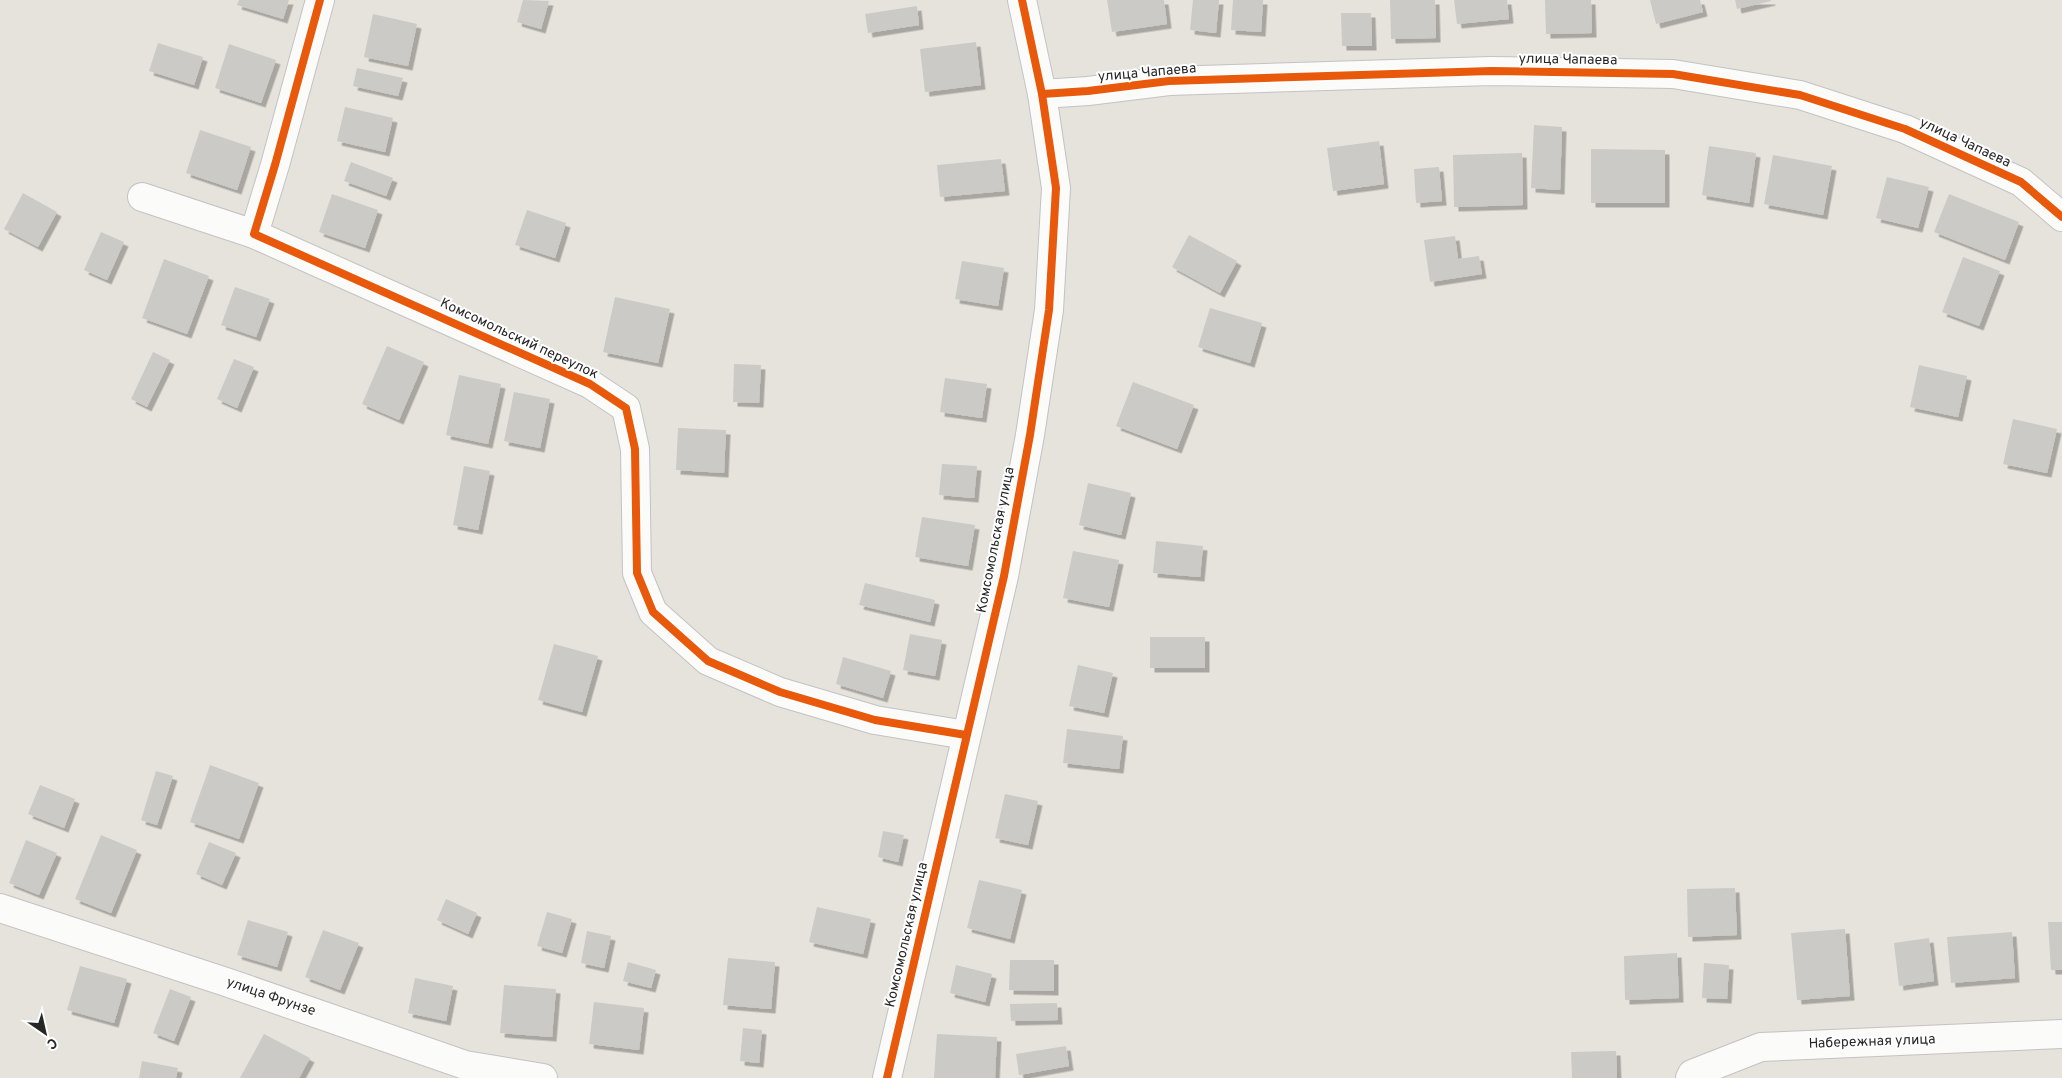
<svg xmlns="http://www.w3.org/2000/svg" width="2062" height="1078" viewBox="0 0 2062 1078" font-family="Overpass,sans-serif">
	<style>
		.building { fill: #cccac6; filter: url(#shadow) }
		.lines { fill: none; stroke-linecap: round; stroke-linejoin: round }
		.minor-casing { stroke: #c4c2c2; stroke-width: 30 }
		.minor { stroke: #fbfbfa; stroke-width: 28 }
		.cycleway-casing { stroke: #fff; stroke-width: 11 }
		.cycleway { stroke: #e8590c; stroke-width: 8 }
		.labels { text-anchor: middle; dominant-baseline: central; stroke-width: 4; stroke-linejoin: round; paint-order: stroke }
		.street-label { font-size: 14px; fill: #272727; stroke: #fff }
	</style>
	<defs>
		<filter id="shadow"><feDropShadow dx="4.5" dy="4.5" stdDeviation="0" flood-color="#0004"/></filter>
	</defs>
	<rect width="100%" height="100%" fill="#e6e3dc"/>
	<g class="building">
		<polygon points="239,0 289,0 283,19 237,5"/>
		<polygon points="523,0 549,1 541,29 517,22"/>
		<polygon points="1107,0 1164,0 1167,24 1112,32"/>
		<polygon points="1193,0 1219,0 1216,33 1190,30"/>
		<polygon points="1233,0 1263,0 1261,32 1231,30"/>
		<polygon points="1390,0 1435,0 1436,38 1391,39"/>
		<polygon points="1454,0 1507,0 1509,19 1457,24"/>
		<polygon points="1545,0 1591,0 1592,33 1546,34"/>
		<polygon points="1650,0 1700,0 1703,12 1656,24"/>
		<polygon points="1735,0 1771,0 1771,1 1737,9"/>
		<polygon points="917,6 919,25 868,33 865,14"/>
		<polygon points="1341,13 1371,13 1372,46 1342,46"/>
		<polygon points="373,14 417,24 408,66 364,57"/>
		<polygon points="976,42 981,85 925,92 920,49"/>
		<polygon points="158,43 203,57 194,85 149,71"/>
		<polygon points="229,44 276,60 261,103 215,88"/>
		<polygon points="357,68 403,78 398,96 353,86"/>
		<polygon points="345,107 393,118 385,152 337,141"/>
		<polygon points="1534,125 1562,127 1560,190 1531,188"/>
		<polygon points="200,130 251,147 237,190 186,173"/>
		<polygon points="1379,141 1384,184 1333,191 1327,148"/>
		<polygon points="1709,146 1756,153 1749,203 1702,195"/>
		<polygon points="1591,149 1665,150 1665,203 1591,203"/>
		<polygon points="1522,153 1523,205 1454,207 1453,155"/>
		<polygon points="1773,155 1832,166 1823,215 1764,204"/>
		<polygon points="1001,159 1005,191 940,197 937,165"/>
		<polygon points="351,162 393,178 386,196 344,181"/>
		<polygon points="1439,167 1442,201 1416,203 1414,169"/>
		<polygon points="1887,177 1929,187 1918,228 1876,218"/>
		<polygon points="23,193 57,212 38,247 4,229"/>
		<polygon points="332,194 378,210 365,248 319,232"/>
		<polygon points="1949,194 2019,222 2005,260 1934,232"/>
		<polygon points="527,210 566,223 555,258 515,245"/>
		<polygon points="101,232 124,242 107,280 84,270"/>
		<polygon points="1189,235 1237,261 1220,293 1172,267"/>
		<polygon points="1455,236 1458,259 1479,256 1482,274 1430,282 1424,240"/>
		<polygon points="1963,257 2000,271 1979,326 1942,312"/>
		<polygon points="164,259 209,276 187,334 142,318"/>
		<polygon points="962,261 1004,268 998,306 955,299"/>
		<polygon points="235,287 270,299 256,337 221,325"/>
		<polygon points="615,297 670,309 658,363 603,352"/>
		<polygon points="1210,308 1262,323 1250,363 1198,347"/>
		<polygon points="387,346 424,362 399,420 362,404"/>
		<polygon points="153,352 170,360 147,407 131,399"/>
		<polygon points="234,359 254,367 237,408 217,399"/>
		<polygon points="734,364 761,365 759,403 733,402"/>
		<polygon points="1919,365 1967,376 1958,417 1910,407"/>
		<polygon points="459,375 501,384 488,444 446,435"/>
		<polygon points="945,378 987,384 982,418 940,412"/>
		<polygon points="1133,382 1194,405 1177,449 1116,426"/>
		<polygon points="514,392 550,399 540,448 504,441"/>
		<polygon points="2013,419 2057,429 2047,473 2003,464"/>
		<polygon points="678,428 726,430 724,473 676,470"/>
		<polygon points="942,464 977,466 974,498 939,495"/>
		<polygon points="464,466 490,471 478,530 453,525"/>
		<polygon points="1088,483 1131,493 1121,535 1079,525"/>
		<polygon points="922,517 975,525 968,566 915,557"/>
		<polygon points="1156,541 1203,546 1200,577 1153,573"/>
		<polygon points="1073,551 1119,560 1109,607 1063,598"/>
		<polygon points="865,583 935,600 930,622 859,605"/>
		<polygon points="910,634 942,640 935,676 903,670"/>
		<rect x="1150" y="637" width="55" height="31"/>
		<polygon points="554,644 598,656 582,712 538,700"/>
		<polygon points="843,657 891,671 883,698 836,684"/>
		<polygon points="1078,665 1113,673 1104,713 1069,706"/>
		<polygon points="1067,729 1123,736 1119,769 1063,763"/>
		<polygon points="210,765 259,783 239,839 190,822"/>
		<polygon points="156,771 173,776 157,825 141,820"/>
		<polygon points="40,785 75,799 64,828 28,814"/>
		<polygon points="1005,794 1038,801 1028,845 995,838"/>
		<polygon points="883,831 904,835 898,862 878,857"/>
		<polygon points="101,835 137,850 111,913 75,899"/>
		<polygon points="26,840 57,853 39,895 9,883"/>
		<polygon points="209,842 236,853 222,885 196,874"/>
		<polygon points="979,880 1022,890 1010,939 967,928"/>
		<polygon points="1735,888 1737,935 1688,937 1687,889"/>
		<polygon points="446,899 477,913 468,934 437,920"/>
		<polygon points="817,907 871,919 863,954 809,942"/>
		<polygon points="547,912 572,919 562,953 537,946"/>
		<polygon points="248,920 288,932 277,967 237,955"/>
		<polygon points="2048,922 2062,922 2062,970 2051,970"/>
		<polygon points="1845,929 1850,996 1797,1000 1791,933"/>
		<polygon points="323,930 359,943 340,990 305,977"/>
		<polygon points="587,931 611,936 604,968 581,963"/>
		<polygon points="2012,932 2015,978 1951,983 1947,937"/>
		<polygon points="1929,938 1934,981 1899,986 1894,943"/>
		<polygon points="1677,953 1679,998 1625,1000 1624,956"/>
		<polygon points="728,958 775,962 771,1009 723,1005"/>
		<polygon points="1010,960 1054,960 1054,991 1009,990"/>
		<polygon points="628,962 656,970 651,988 623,981"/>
		<polygon points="1704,963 1729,965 1727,999 1702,998"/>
		<polygon points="956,965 992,974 985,1002 950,993"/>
		<polygon points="80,966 127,979 114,1023 67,1010"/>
		<polygon points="415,978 453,986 446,1021 408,1013"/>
		<polygon points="504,985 556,989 552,1037 500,1033"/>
		<polygon points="170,989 191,997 174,1041 153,1033"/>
		<polygon points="594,1002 644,1008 639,1050 589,1044"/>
		<polygon points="1057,1003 1058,1020 1011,1021 1010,1004"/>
		<polygon points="743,1028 762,1030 759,1063 740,1061"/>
		<polygon points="264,1034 310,1058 299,1078 240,1078"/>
		<polygon points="937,1034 997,1037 995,1078 934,1078"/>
		<polygon points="1066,1046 1069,1066 1019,1075 1016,1054"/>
		<polygon points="1616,1051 1617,1078 1572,1078 1571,1052"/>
		<polygon points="142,1061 178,1068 176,1078 139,1078"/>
	</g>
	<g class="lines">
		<g class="minor-casing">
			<g id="minor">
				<polyline points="320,0 275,165 254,234 590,384 626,408 635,449 637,573 653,612 708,661 780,692 875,720 966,735"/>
				<polyline points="1042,94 1088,91 1169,81 1491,71 1673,74 1800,95 1905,129 2021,182 2062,217"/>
				<polyline points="142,197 254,234"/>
				<polyline points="0,908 226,982 465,1065 543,1078"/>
				<polyline points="887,1078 1004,576 1030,435 1049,310 1056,188 1042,94 1022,0"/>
				<polyline points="1690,1078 1692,1074 1761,1047 2062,1034"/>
			</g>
		</g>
		<use href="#minor" class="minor"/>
		<g class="cycleway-casing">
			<g id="cycleway">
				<polyline points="320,0 275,165 254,234 590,384 626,408 635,449 637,573 653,612 708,661 780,692 875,720 966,735"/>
				<polyline points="1042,94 1088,91 1169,81 1491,71 1673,74 1800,95 1905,129 2021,182 2062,217"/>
				<polyline points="887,1078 1004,576 1030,435 1049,310 1056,188 1042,94 1022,0"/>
			</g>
		</g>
		<use href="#cycleway" class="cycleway"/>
	</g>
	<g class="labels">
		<g class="street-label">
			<text transform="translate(1568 60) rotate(1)">улица Чапаева</text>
			<text transform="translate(1147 73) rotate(-5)">улица Чапаева</text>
			<text transform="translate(1965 143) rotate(25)">улица Чапаева</text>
			<text transform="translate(519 339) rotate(25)">Комсомольский переулок</text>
			<text transform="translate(996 540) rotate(-79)">Комсомольская улица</text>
			<text transform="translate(907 935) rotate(-77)">Комсомольская улица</text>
			<text transform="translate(271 997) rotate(19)">улица Фрунзе</text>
			<text transform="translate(1872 1042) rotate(-2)">Набережная улица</text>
		</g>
	</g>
	<g transform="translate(45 1033) rotate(146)" stroke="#ffffff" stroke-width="4" paint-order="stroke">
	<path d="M0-4L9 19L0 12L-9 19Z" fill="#272727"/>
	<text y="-8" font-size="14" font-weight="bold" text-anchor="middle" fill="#272727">С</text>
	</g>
</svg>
